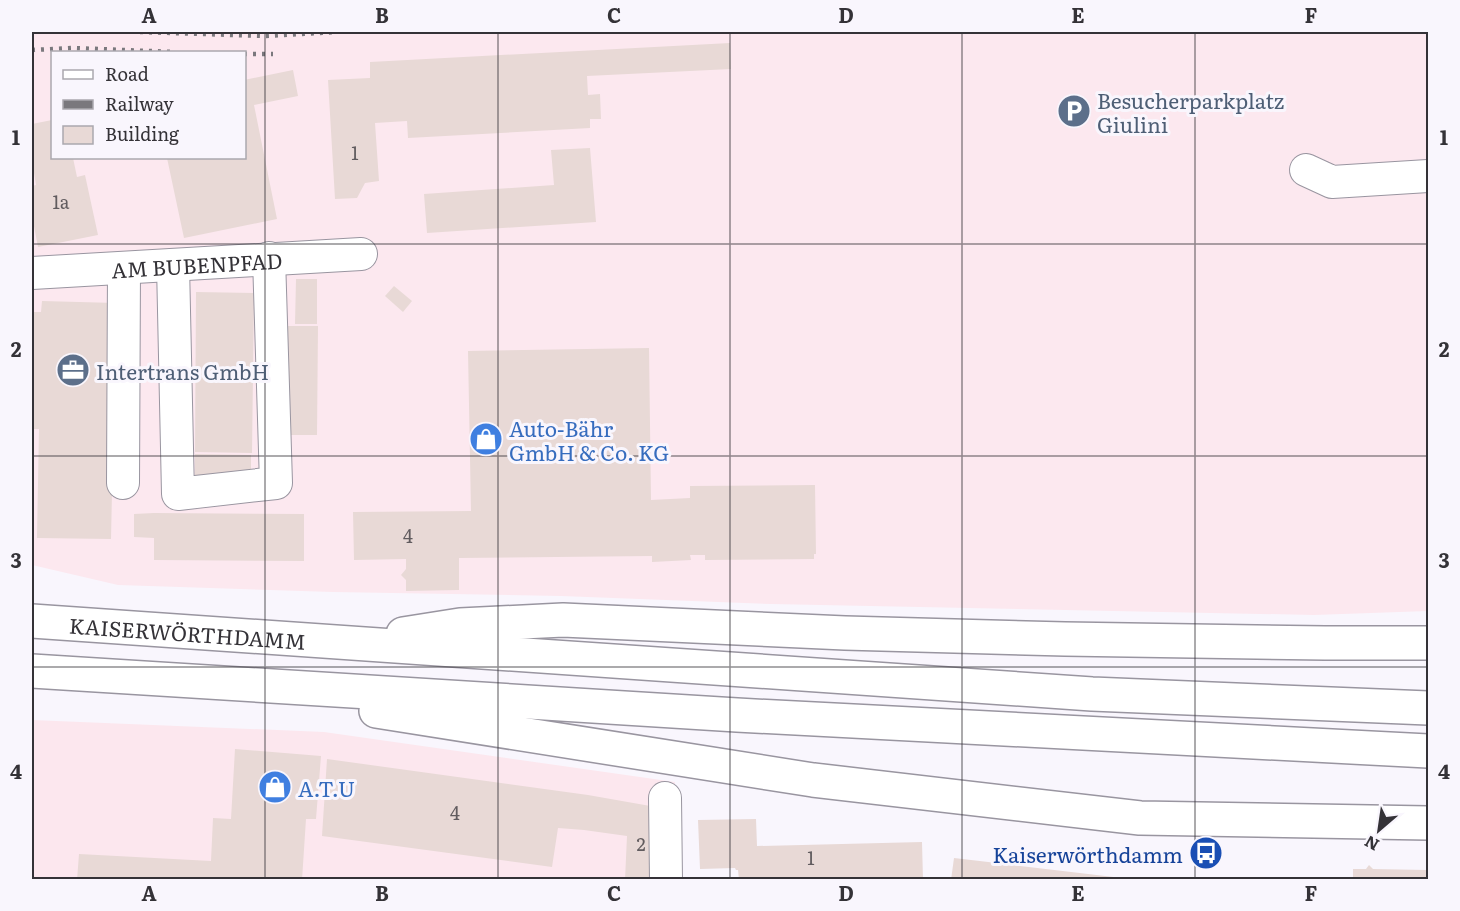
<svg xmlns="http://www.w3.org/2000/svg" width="1460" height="911" viewBox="0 0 1460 911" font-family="Literata,serif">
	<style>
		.commercial { fill: #fce7ee }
		.industrial { fill: #fce8ef; fill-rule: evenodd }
		.building { fill: #e8d9d6 }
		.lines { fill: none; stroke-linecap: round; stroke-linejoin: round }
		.minor-casing { stroke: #9995a0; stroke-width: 34 }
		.highway-casing { stroke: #9995a0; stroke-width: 36 }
		.minor { stroke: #fff; stroke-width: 32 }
		.highway { stroke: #fff; stroke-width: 33 }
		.rail { stroke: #7a787d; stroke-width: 4.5; stroke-dasharray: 3 6; stroke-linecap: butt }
		.grid { fill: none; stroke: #343237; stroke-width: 1.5; stroke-opacity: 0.55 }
		.labels { text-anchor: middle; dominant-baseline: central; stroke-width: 6; stroke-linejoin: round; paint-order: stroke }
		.number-label { font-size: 18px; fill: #615c5f }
		.service-label { font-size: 21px; fill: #4e5e75; stroke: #f9f6fd; text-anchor: start }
		.street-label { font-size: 21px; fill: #343237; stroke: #f9f6fd }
		.shop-label { font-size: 21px; fill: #366cbe; stroke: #f9f6fd; text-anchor: start }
		.transit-label { font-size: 21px; fill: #164399; stroke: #f9f6fd; text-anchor: end }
		.neatline { fill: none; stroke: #343237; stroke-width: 2 }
		.grid-label { font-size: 20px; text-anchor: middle; font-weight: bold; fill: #343237 }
	</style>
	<rect width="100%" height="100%" fill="#f9f6fd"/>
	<polygon class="commercial" points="32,720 324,732 675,782 674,879 32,880"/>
	<path class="industrial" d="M32 32H1428V611L1314 615 771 604 561 596 333 592 118 585 32 565ZM52 52H244V158H52Z"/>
	<g class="building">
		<polygon points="730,43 731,69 587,76 588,95 600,94 601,119 590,119 590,128 408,138 407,121 375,123 379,181 365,183 357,198 335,199 328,80 370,78 370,62"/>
		<polygon points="293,70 298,96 254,105 277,219 184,238 167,158 244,158 244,80"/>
		<polygon points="52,120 52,158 73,158 77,177 85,175 98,235 38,247 32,216 32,186 36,185 34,173 32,173 32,124"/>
		<polygon points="590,148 596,222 427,233 424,194 554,185 551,150"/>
		<polygon points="296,279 317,279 317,324 295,324"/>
		<polygon points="394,286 412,301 403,312 385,296"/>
		<polygon points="196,292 254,293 252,453 195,452"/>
		<polygon points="42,301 116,303 111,539 37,538 39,429 32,429 32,312 41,312"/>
		<polygon points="288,326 318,326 317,435 286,435"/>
		<polygon points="649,348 651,500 690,498 690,486 815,485 816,554 814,554 814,559 705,560 705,555 690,555 691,560 652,562 652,556 459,558 459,590 406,591 406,580 401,575 406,569 406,559 354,560 353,512 471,511 468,351"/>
		<polygon points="195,454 251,455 251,477 195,476"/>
		<polygon points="154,513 304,514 304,561 154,560 154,538 134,537 134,514"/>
		<polygon points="235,749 321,756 316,819 306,819 302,880 77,880 79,854 211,861 213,818 231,819"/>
		<polygon points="327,759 588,795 656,807 656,880 625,880 627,836 584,830 558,828 552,867 322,836"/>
		<polygon points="756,819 757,846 922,842 923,880 739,880 738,870 736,870 735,868 700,869 698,820"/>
		<polygon points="954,858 1122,878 1122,880 951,880"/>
		<polygon points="1369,865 1373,869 1428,870 1428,880 1353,880 1353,869 1366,869"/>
	</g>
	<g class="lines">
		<g class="minor-casing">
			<g id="minor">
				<polyline points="1306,170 1332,182 1428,176"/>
				<polyline points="173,265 178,494 276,483 269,258"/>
				<path id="s1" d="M32 273 361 254"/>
				<polyline points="123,483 124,268"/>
				<polyline points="665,798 666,880"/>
			</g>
		</g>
		<g class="highway-casing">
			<g id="highway">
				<path id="s2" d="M32 621 1092 694 1428 708"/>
				<polyline points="403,634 460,625 563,620 845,633 1065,639 1325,643 1428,643"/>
				<polyline points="32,671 737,715 1428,751"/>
				<polyline points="376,711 813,780 1140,818 1428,823"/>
			</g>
		</g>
		<use href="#minor" class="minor"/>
		<use href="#highway" class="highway"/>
		<g class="rail">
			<polyline points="140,32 265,36 337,32"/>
			<polyline points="32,50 73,48 175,52"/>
			<polyline points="244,54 273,54"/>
		</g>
	</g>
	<path class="grid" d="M265 32V880M498 32V880M730 32V880M962 32V880M1195 32V880M32 244H1428M32 456H1428M32 667H1428"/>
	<defs>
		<g id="parking-disc" transform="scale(1.725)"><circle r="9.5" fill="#5c6f8a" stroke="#f9f6fd"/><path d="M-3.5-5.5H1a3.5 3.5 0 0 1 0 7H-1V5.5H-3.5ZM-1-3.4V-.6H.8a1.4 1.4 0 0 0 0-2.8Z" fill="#fff"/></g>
		<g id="office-disc" transform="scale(1.725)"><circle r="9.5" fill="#5c6f8a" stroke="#f9f6fd"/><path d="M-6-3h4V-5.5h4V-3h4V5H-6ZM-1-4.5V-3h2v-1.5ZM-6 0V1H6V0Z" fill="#fff"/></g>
		<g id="shop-disc" transform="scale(1.725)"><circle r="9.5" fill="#3f7fe0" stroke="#f9f6fd"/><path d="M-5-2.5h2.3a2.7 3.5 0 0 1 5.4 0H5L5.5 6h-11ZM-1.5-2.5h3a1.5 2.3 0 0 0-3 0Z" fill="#fff"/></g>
		<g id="bus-disc" transform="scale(1.725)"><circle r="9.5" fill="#1a4fb4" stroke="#f9f6fd"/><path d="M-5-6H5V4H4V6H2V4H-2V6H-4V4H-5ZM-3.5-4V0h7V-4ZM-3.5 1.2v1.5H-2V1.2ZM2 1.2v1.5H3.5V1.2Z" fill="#fff"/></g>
	</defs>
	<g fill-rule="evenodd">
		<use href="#parking-disc" x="1074" y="111"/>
		<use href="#office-disc" x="73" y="370"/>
		<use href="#shop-disc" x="486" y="439"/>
		<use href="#shop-disc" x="275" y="787"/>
		<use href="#bus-disc" x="1206" y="853"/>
	</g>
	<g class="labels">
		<g class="number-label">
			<text x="355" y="152">1</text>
			<text x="61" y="201">1a</text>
			<text x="408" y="535">4</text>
			<text x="455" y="812">4</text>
			<text x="641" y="843">2</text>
			<text x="811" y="857">1</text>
		</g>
		<g class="service-label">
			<text x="1097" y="99">Besucherparkplatz<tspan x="1097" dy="24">Giulini</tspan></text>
			<text x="96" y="370">Intertrans GmbH</text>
		</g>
		<g class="street-label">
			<text stroke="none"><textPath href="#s1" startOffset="165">AM BUBENPFAD</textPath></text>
			<text stroke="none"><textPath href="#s2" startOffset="156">KAISERWÖRTHDAMM</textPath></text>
		</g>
		<g class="shop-label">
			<text x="509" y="427">Auto-Bähr<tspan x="509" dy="24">GmbH &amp; Co. KG</tspan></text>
			<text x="298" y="787">A.T.U</text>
		</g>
		<g class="transit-label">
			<text x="1183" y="853">Kaiserwörthdamm</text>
		</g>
	</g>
	<rect width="1460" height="911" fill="none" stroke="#f9f6fd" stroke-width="66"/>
	<rect x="51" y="51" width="195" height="108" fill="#f9f6fd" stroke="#aaa8ae" stroke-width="1.5"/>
	<rect x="63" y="70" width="30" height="9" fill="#ffffff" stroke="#aaa8ae" stroke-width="1.5"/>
	<text x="105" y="81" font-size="18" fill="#343237">Road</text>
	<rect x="63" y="100" width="30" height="9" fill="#7a787d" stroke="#aaa8ae" stroke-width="1.5"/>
	<text x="105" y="111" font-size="18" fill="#343237">Railway</text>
	<rect x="63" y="126" width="30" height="18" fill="#e8d9d6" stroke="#aaa8ae" stroke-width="1.5"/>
	<text x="105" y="141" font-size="18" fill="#343237">Building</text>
	<g transform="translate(1379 830) rotate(209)" stroke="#f9f6fd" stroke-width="4.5" paint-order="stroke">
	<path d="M0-4.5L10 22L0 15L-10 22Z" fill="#343237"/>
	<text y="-9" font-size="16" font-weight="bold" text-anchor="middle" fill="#343237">N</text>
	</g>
	<rect x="33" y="33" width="1394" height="845" class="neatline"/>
	<g class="grid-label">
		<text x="149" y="23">A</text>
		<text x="382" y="23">B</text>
		<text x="614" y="23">C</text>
		<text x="846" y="23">D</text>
		<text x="1078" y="23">E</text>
		<text x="1311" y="23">F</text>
		<text x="16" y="145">1</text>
		<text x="1444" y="145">1</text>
		<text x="16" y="357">2</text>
		<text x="1444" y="357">2</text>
		<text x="16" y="568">3</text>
		<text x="1444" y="568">3</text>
		<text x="16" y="779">4</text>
		<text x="1444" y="779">4</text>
		<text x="149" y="901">A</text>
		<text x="382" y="901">B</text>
		<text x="614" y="901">C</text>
		<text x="846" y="901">D</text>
		<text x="1078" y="901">E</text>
		<text x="1311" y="901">F</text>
	</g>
</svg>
